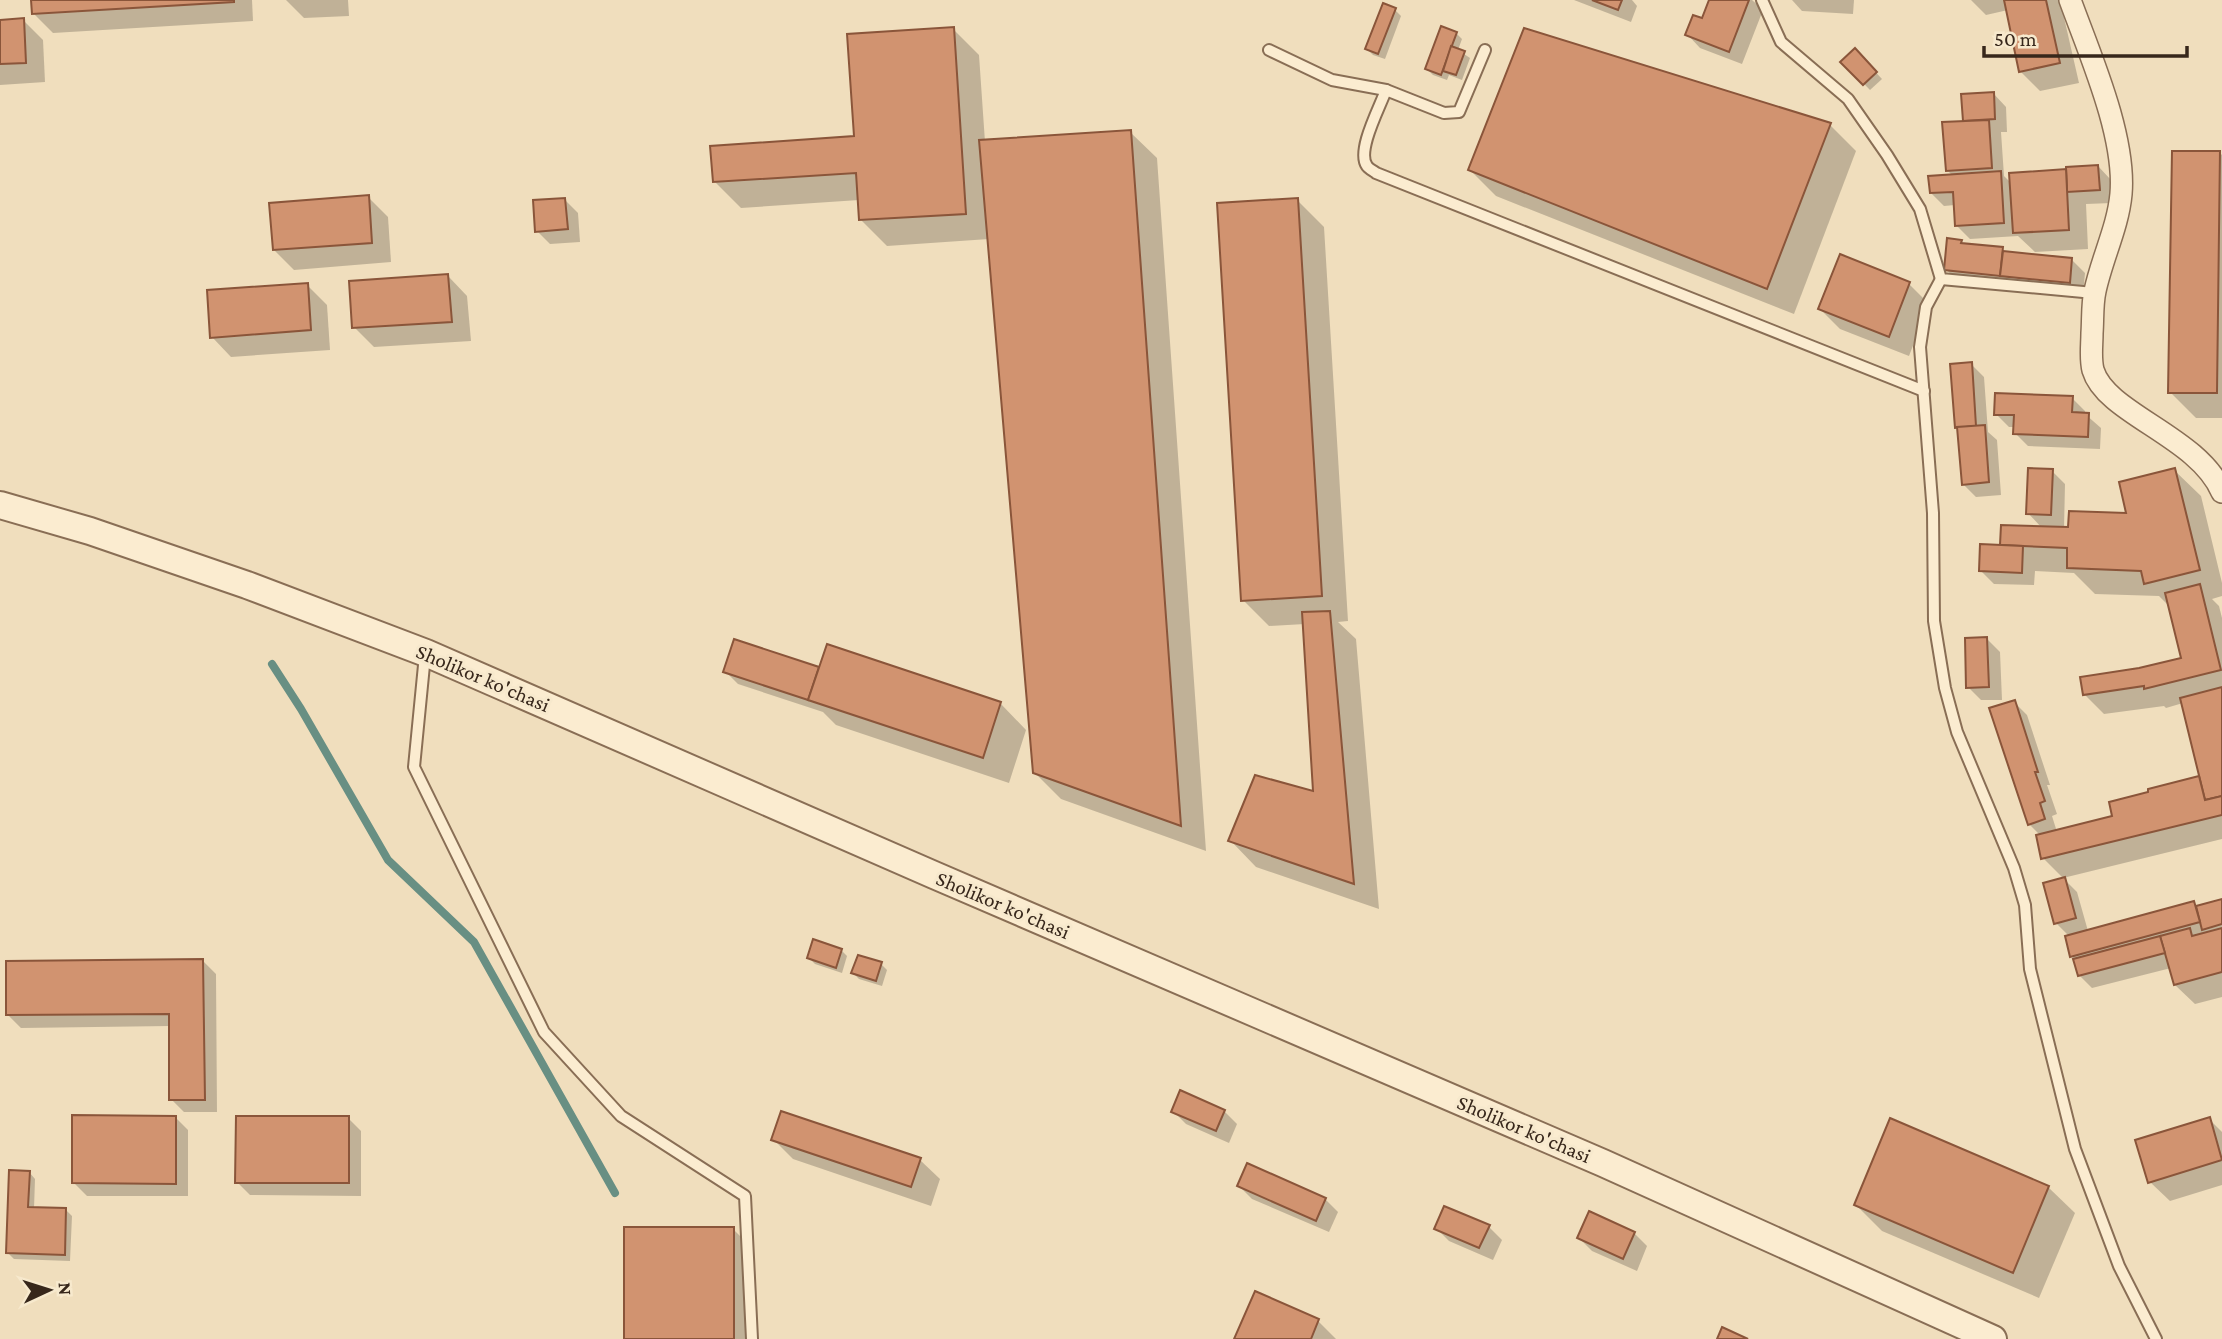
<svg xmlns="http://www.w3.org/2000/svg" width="2222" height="1339" viewBox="0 0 2222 1339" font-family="'Crimson Pro',serif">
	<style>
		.shadow { fill: #0003 }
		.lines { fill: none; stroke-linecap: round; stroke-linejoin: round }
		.stream { stroke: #688f83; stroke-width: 8 }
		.building { fill: #d19370; stroke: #8a553a; stroke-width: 2 }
		.service-casing { stroke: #896e55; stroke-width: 14 }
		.minor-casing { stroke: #896e55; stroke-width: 24 }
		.tertiary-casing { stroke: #896e55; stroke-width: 30 }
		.service { stroke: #fbecd0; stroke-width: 10 }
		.minor { stroke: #fbecd0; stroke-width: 21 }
		.tertiary { stroke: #fbecd0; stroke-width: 26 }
		.labels { text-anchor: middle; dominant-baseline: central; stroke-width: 6; stroke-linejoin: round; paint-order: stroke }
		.street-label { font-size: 21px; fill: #37271b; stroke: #f7e9cd }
	</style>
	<rect width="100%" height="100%" fill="#f0debd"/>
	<g class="shadow">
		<polygon points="33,0 252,0 253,21 53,33 34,14"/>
		<polygon points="286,0 348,0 349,16 304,18"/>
		<polygon points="1574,0 1632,0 1637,6 1631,22"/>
		<polygon points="1710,0 1752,0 1763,10 1742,64 1700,48 1687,34 1703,21"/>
		<polygon points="1792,0 1854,0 1853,14 1802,11"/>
		<polygon points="1971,0 2060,0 2079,83 2040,91 2020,71 2008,10 1986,15"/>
		<polygon points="1384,5 1395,10 1401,16 1385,59 1373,55 1367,49"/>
		<polygon points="23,20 43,40 45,82 0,85 0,21"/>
		<polygon points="953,29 979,55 985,142 1130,132 1157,158 1206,851 1061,799 1034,772 989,239 887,246 861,220 859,200 741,208 714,181 856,138"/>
		<polygon points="1456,33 1462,39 1458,50 1470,58 1462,80 1449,75 1447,80 1433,75 1427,69"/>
		<polygon points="1855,50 1882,79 1870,90 1843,62"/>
		<polygon points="1993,93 2006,107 2007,132 2001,132 2004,176 2012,184 2011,174 2098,166 2111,180 2112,203 2086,204 2088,249 2035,252 2018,236 1970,239 1957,226 1955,205 1944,206 1931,193 1953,176 1947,170 1965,123 1963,95"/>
		<polygon points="1830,125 1856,151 1794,314 1496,196 1470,170"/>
		<polygon points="2220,153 2222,155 2222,418 2196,418 2170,392"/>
		<polygon points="368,197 388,217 391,262 294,270 274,250"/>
		<polygon points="565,200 578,213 580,242 550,244 537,231"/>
		<polygon points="1297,200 1324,227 1348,621 1338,622 1356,639 1379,909 1256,867 1230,840 1315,794 1305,624 1269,626 1243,600"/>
		<polygon points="1961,241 1965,245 2002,249 2007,254 2072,260 2085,273 2083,295 1959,283 1946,269"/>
		<polygon points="448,276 467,296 471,341 374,347 354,327"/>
		<polygon points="1909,284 1929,304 1909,356 1840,329 1820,309"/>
		<polygon points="307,285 327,305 330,350 231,357 212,337"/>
		<polygon points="1971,364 1984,377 1988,432 1997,440 2001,495 1976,497 1963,484"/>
		<polygon points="2072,398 2085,411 2085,414 2101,428 2100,449 2028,446 2015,433 2015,427 2009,427 1996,414"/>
		<polygon points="2174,470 2201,496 2222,583 2222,596 2212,599 2219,606 2222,618 2222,839 2063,878 2077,892 2088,931 2194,903 2198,907 2222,901 2222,997 2195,1004 2175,985 2171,968 2092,988 2079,975 2072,956 2069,936 2056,923 2064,879 2043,858 2041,836 2029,824 2014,702 2027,715 2050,785 2047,785 2057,814 2052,816 2057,832 2114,817 2151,793 2150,790 2201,777 2183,703 2166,708 2164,706 2104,714 2084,694 2140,670 2183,659 2171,608 2159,596 2095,594 2074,573 2035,571 2034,585 1994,584 1981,571 2001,547 2042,528 2028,513 2052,471 2065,484 2064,529 2129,515"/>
		<polygon points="1986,638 2000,652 2002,700 1981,700 1968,687"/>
		<polygon points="818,669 1000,703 1026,730 1009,783 836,725 823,712 738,684 725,671"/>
		<polygon points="841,950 847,956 842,973 815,964 809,958"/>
		<polygon points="203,961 216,974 217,1112 184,1112 171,1099 170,1026 21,1028 8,1015"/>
		<polygon points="881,964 887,970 882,986 859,979 853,973"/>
		<polygon points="1173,1111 1224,1111 1237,1124 1229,1143 1186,1124"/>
		<polygon points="175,1117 188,1130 188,1196 87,1196 74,1183"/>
		<polygon points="348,1118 361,1131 361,1196 250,1195 237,1182"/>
		<polygon points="2209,1119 2222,1132 2222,1185 2170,1201 2150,1182"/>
		<polygon points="773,1139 920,1160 940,1179 931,1206 793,1159"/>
		<polygon points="29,1172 35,1179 34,1209 66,1210 72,1216 70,1261 14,1259 8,1253"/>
		<polygon points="1239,1186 1325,1199 1338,1212 1329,1232 1252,1199"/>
		<polygon points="2048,1187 2075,1213 2039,1298 1882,1231 1856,1205"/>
		<polygon points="1489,1227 1502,1240 1493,1260 1449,1241 1436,1228"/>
		<polygon points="733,1229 746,1242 746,1339 626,1339"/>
		<polygon points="1634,1233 1647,1246 1637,1271 1592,1251 1579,1238"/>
		<polygon points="1318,1321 1336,1339 1236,1339"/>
	</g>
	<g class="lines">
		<polyline class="stream" points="272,664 301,709 388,860 474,942 615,1193"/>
	</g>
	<g class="building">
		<polygon points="31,0 234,0 234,2 32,14"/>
		<polygon points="1592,0 1622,0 1618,10"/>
		<polygon points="1709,0 1749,0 1729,52 1685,35 1693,15 1702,18"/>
		<polygon points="2004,0 2046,0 2060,63 2019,72"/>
		<polygon points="1383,3 1396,8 1378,54 1365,49"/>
		<polygon points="24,18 26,63 0,64 0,20"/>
		<polygon points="1441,26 1457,32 1441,75 1425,69"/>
		<polygon points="954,27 966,214 859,220 856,173 713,182 710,146 854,136 847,34"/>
		<polygon points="1524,28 1831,123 1767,289 1468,170"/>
		<polygon points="1451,46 1465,51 1456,75 1443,71"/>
		<polygon points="1855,48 1877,72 1863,85 1840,62"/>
		<polygon points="1994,92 1995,119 1963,121 1961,94"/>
		<polygon points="1989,120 1992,168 1946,171 1942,122"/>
		<polygon points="1131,130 1181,826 1033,773 979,140"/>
		<polygon points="2172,151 2220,151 2217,393 2168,393"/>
		<polygon points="2098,165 2100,190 2067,192 2066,167"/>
		<polygon points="2066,169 2069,230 2013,233 2009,173"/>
		<polygon points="2001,171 2004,223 1955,226 1953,192 1930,193 1928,176"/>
		<polygon points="369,195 372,243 273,250 269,203"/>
		<polygon points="565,198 568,229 535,232 533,200"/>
		<polygon points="1298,198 1322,596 1241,601 1217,203"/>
		<polygon points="1947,238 1962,240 1961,243 2003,247 2000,276 1944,270"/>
		<polygon points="2003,251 2072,258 2070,283 2000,276"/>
		<polygon points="1840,254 1910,282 1889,337 1818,309"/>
		<polygon points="448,274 452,322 352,328 349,281"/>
		<polygon points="308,283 311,330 210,338 207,290"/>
		<polygon points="1972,362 1976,426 1955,428 1950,364"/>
		<polygon points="1995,393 2073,396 2072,412 2089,413 2088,437 2013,434 2014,415 1994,415"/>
		<polygon points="1985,425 1989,482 1962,485 1957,427"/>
		<polygon points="2028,468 2053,469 2051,515 2026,514"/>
		<polygon points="2175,468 2200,570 2144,584 2141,571 2067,568 2067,548 2000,545 2001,525 2068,527 2069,511 2126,513 2119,482"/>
		<polygon points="1980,544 2023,546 2022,573 1979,571"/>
		<polygon points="2200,584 2221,670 2144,689 2144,686 2083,695 2080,677 2139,668 2181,658 2165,593"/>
		<polygon points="1330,611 1354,884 1228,841 1255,775 1313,791 1302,612"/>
		<polygon points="1987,637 1989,687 1966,688 1965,638"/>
		<polygon points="734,639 819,667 808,700 723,672"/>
		<polygon points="827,644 1001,702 983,758 808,700"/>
		<polygon points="2222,687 2222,796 2205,800 2180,698"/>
		<polygon points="2015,700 2038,772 2035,772 2045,801 2040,803 2045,819 2028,825 1989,708"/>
		<polygon points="2199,776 2205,800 2222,796 2222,815 2041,859 2036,835 2112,816 2109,802 2148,792 2148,789"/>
		<polygon points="2065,877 2076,918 2054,924 2043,883"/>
		<polygon points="2222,899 2222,924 2202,930 2196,906"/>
		<polygon points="2194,901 2200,922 2070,957 2065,936"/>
		<polygon points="2190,928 2192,936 2222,928 2222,972 2174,985 2160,936"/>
		<polygon points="2160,936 2165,953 2078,976 2073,959"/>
		<polygon points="813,939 842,949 836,968 807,958"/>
		<polygon points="858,955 882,962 876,981 851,973"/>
		<polygon points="203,959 205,1100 169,1100 169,1014 6,1015 6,961"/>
		<polygon points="1180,1090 1225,1110 1216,1131 1171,1112"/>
		<polygon points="781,1111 921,1158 911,1187 771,1140"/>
		<polygon points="72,1115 176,1116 176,1184 72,1183"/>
		<polygon points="236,1116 349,1116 349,1183 235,1183"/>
		<polygon points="2210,1117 2222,1160 2148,1183 2135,1140"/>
		<polygon points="1890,1118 2049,1186 2013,1273 1854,1205"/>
		<polygon points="1247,1163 1326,1198 1316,1221 1237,1186"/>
		<polygon points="9,1170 30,1171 28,1207 66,1208 65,1255 6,1253"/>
		<polygon points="1444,1206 1490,1225 1479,1248 1434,1229"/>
		<polygon points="1589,1211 1635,1232 1623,1259 1577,1238"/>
		<rect x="624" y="1227" width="110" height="112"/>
		<polygon points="1255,1291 1319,1319 1311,1339 1234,1339"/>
		<polygon points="1722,1327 1748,1339 1717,1339"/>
	</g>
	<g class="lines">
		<g class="service-casing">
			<g id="service">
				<polyline points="1762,0 1781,42 1848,99 1887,155 1920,209 1941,279 2094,293"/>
				<polyline points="1269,50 1332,80 1386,90"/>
				<path d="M1485 50 1459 112 1444 113 1386 90C1380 107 1356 151 1367 166 1368 168 1375 172 1376 173L1924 391"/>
				<polyline points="1941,279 1926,307 1920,347 1933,513 1934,621 1945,688 1957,732 2014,868 2025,905 2030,969 2075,1149 2119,1266 2156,1339"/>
				<polyline points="425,655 414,767 544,1032 621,1116 745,1196 752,1339"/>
			</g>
		</g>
		<g class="minor-casing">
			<path id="minor" d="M2070 0C2090 55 2126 136 2121 194 2118 227 2102 258 2095 291 2092 304 2093 320 2092 333 2092 346 2090 358 2093 370 2106 414 2198 436 2222 492"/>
		</g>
		<g class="tertiary-casing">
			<polyline id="tertiary" points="0,505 90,531 247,585 426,653 934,875 1603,1163 1993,1339"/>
		</g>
		<use href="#service" class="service"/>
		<use href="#minor" class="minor"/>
		<use href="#tertiary" class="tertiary"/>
	</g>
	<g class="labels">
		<g class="street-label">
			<text transform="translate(483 678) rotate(23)">Sholikor ko'chasi</text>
			<text transform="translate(1003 905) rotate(23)">Sholikor ko'chasi</text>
			<text transform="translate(1524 1129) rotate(23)">Sholikor ko'chasi</text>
		</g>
	</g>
	<g transform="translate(49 1290) rotate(86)" stroke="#f7e9cd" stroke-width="5" paint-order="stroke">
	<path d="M0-5L12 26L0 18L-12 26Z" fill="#37271b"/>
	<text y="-10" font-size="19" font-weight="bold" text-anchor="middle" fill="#37271b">N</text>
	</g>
	<path d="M1984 46v10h203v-10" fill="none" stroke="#37271b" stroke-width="3.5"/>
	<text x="1994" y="46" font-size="21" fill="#37271b" stroke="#f7e9cd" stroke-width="5" paint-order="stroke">50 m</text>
</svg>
